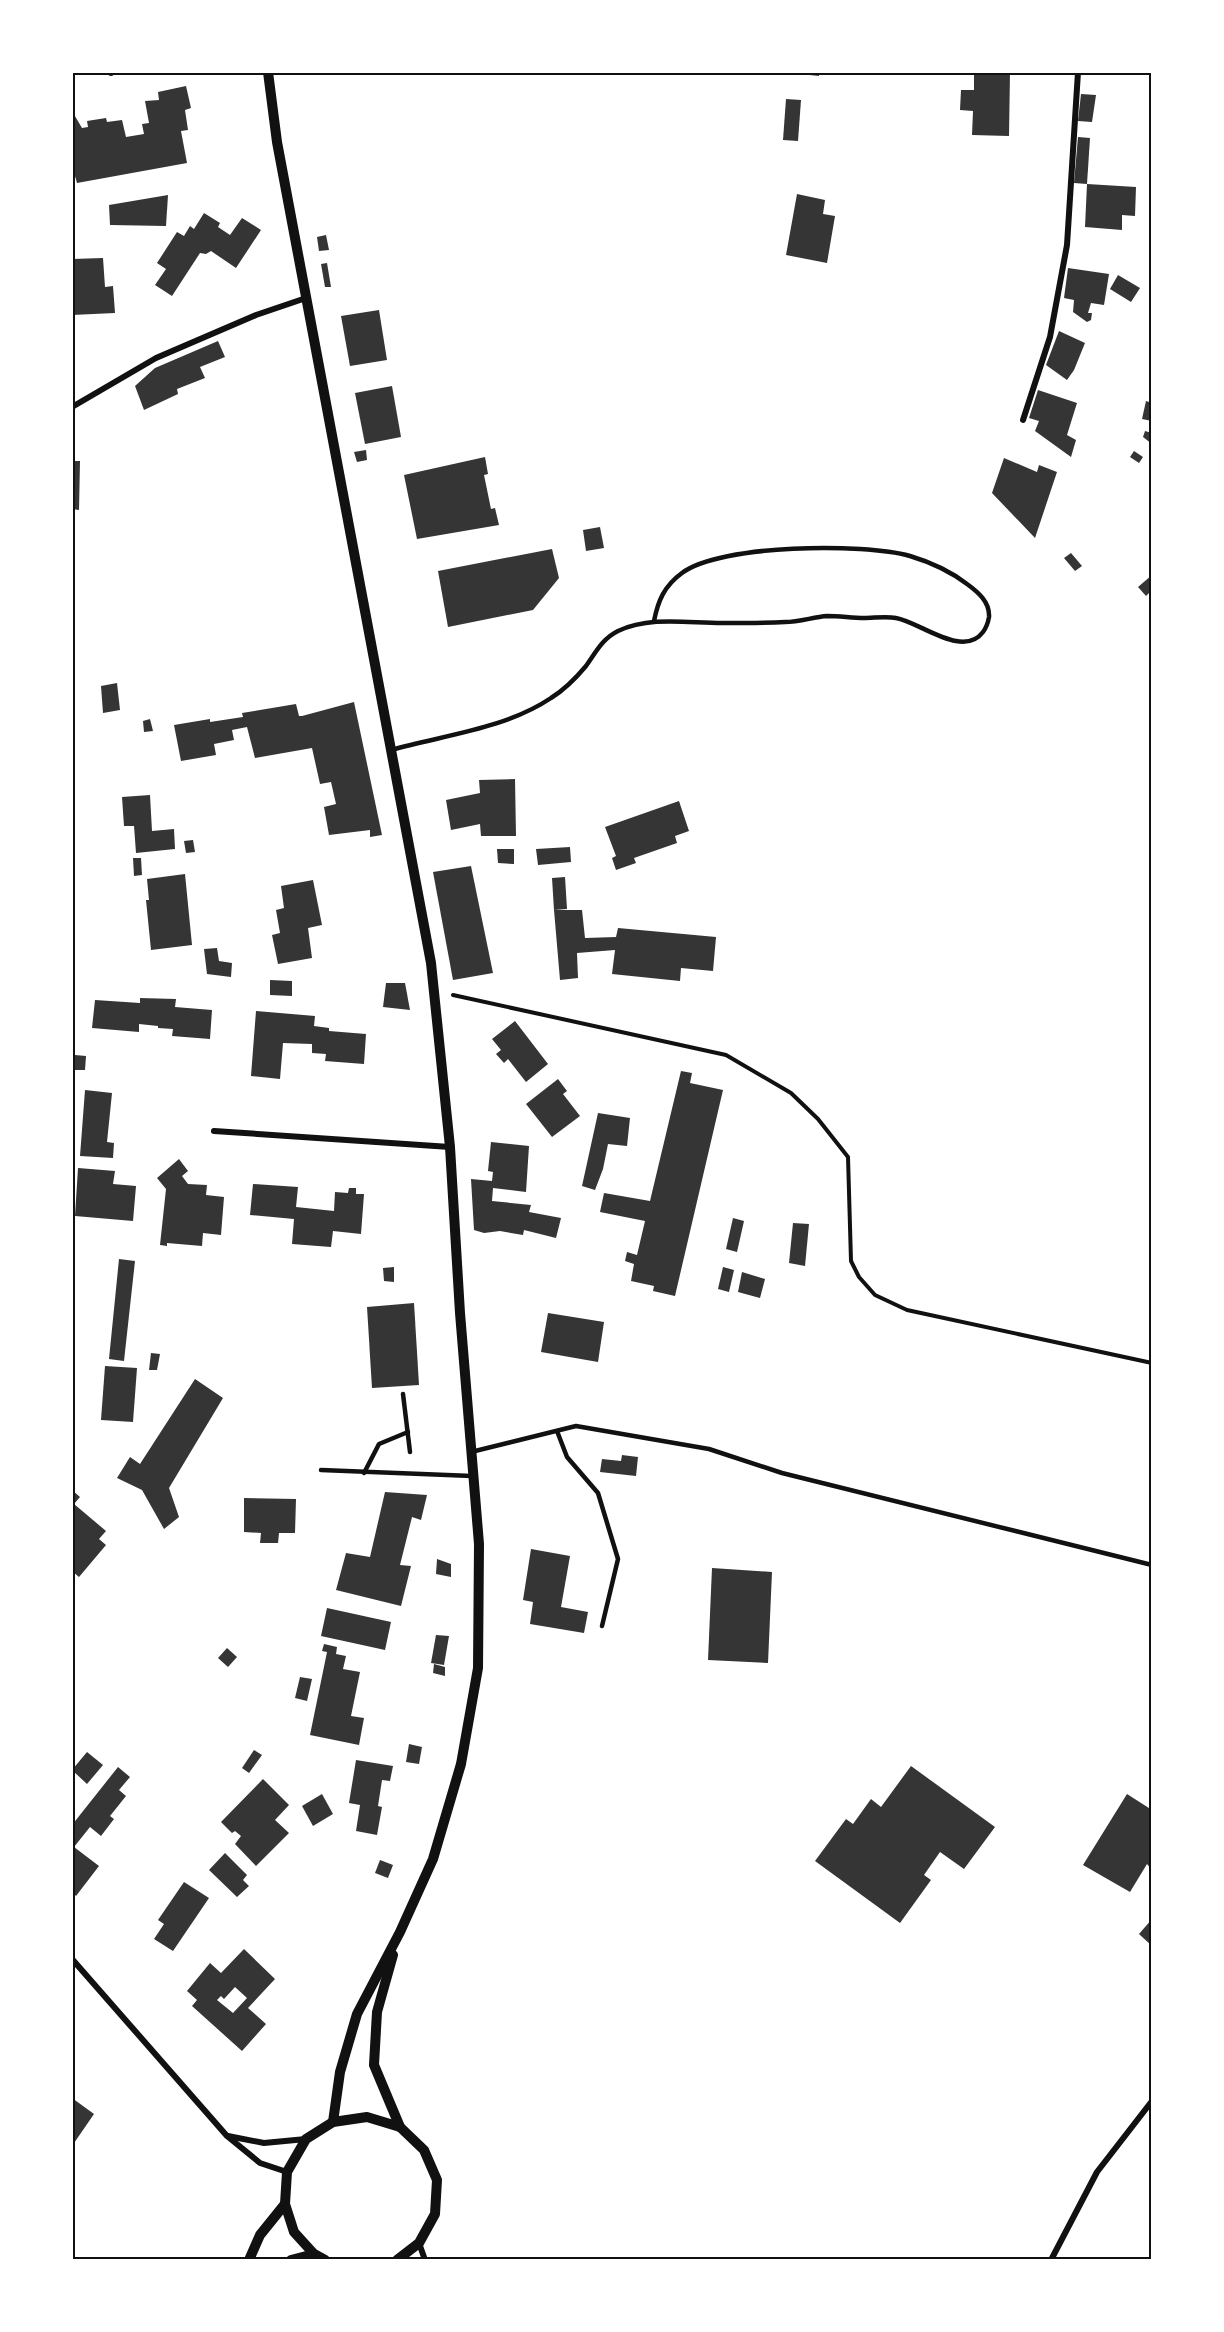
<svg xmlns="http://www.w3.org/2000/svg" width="1224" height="2332" viewBox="0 0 1224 2332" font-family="'Fira Sans Condensed',sans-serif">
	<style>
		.building { fill: #353535; fill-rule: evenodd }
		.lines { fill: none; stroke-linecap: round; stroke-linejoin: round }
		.path { stroke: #111; stroke-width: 4 }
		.service { stroke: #111; stroke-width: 4.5 }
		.minor { stroke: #111; stroke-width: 6 }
		.tertiary { stroke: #111; stroke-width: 10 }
		.neatline { fill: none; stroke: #111; stroke-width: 2 }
	</style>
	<rect width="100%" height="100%" fill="#fff"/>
	<g class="building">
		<polygon points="800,72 819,72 819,76 800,74"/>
		<polygon points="974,72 1010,72 1009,136 972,135 973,111 960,110 961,90 974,90"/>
		<polygon points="186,86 191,108 185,110 188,130 181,131 187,163 77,183 72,166 72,111 82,128 88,127 87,121 106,118 107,122 122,120 126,137 144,134 142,124 149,123 145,101 159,100 158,92"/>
		<polygon points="1081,94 1096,95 1092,122 1078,121"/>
		<polygon points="786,99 801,100 798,141 783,140"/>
		<polygon points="1078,137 1090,138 1087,184 1074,183"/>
		<polygon points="1087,184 1136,187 1135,216 1122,215 1122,230 1085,227"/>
		<polygon points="797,194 825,200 823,214 835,216 827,263 786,255"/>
		<polygon points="168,195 166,226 110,225 109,205"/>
		<polygon points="204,213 220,223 218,227 230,235 242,218 261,230 236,268 211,251 206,254 200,253 172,296 155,285 166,269 157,263 177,232 184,236 190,226 194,229"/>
		<polygon points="326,235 329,250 319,251 317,237"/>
		<polygon points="103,258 105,287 113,286 115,313 72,315 72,259"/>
		<polygon points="327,263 331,287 325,287 321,264"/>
		<polygon points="1068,268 1109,274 1104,305 1091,303 1088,313 1092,313 1091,320 1087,322 1073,312 1074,300 1064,298"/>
		<polygon points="1118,275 1140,288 1131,302 1110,289"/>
		<polygon points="379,310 387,360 350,366 341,316"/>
		<polygon points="1059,331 1085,343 1074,370 1067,380 1046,365"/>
		<polygon points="218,341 225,357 200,367 205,378 177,389 178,394 144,410 135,386 155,368"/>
		<polygon points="392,386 401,437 365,444 355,393"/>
		<polygon points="1038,390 1077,403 1067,435 1076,440 1071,457 1035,431 1039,421 1029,418"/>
		<polygon points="1146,401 1152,403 1152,421 1142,419"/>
		<polygon points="1145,431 1152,433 1152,444 1143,437"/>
		<polygon points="366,450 367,460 357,462 354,452"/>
		<polygon points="1134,451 1143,457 1139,463 1130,457"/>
		<polygon points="485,457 488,474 484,475 491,509 495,508 499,525 417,539 404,475"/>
		<polygon points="1004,458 1037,472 1039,465 1057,472 1035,538 992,493"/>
		<polygon points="72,461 80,461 79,510 72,509"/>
		<polygon points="600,527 604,548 586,551 583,530"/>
		<polygon points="552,549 559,578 533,610 448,627 438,571"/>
		<polygon points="1071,553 1082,566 1075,571 1064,558"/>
		<polygon points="1152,575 1152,590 1146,596 1138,587"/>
		<polygon points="117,683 120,710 103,713 101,686"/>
		<polygon points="354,702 382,835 370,837 370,830 329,835 324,807 336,804 331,782 320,784 312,748 255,758 247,727 232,730 234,740 214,744 216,755 181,761 174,725 210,719 210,722 243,717 242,713 296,704 299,716 302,716"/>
		<polygon points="150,719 153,731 144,732 143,721"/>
		<polygon points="515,779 516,836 481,836 480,824 451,830 446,800 480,793 479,780"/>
		<polygon points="150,795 152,831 174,829 175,849 136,853 134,826 124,826 122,797"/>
		<polygon points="679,801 689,831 675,836 677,843 634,858 636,863 616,870 612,858 616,856 605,827"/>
		<polygon points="193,840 195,852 186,853 184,841"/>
		<polygon points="570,847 571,862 538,865 536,849"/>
		<polygon points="497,849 514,849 514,864 498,863"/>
		<polygon points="133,858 141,858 142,875 134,876"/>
		<polygon points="471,866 493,973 453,980 433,872"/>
		<polygon points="185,874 192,945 151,950 146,900 149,900 147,879"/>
		<polygon points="565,877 567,909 554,910 552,878"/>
		<polygon points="313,880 322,925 308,928 312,958 278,964 272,935 280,933 276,910 284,908 281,886"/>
		<polygon points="554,910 582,910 585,938 616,937 618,928 716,937 713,971 681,968 680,981 612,974 615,950 577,953 578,978 560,980"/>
		<polygon points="217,948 219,961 232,963 231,977 207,974 204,949"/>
		<polygon points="270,980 292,981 292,996 270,995"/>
		<polygon points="386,983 405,983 410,1010 383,1007"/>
		<polygon points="140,998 176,999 175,1007 212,1010 210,1039 172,1036 173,1029 158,1028 158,1026 139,1024 139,1032 92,1028 95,1000 140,1003"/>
		<polygon points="256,1011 315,1016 314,1026 329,1028 329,1031 366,1034 364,1064 325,1061 326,1054 312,1053 312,1044 283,1043 280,1079 251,1076"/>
		<polygon points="515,1021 548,1064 526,1082 508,1059 504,1063 496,1054 501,1050 492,1039"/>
		<polygon points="75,1055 86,1056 85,1070 74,1070"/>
		<polygon points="681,1071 692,1073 690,1083 723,1090 675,1296 653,1291 654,1286 631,1281 634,1264 625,1261 627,1252 637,1255 645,1221 600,1212 604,1193 650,1201"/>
		<polygon points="558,1079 567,1091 563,1094 580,1116 552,1137 526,1104"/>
		<polygon points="85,1090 112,1093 107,1142 114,1143 113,1158 80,1156"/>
		<polygon points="598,1113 630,1118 627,1146 608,1144 603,1169 595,1190 582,1186"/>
		<polygon points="491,1142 529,1146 526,1192 493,1188 492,1201 531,1205 529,1212 561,1218 556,1238 524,1230 523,1235 500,1231 484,1233 474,1230 471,1179 492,1181 493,1172 488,1171"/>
		<polygon points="179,1159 188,1171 182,1176 188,1184 207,1185 206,1195 224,1197 221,1235 203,1233 202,1246 167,1243 167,1246 160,1245 166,1189 157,1178"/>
		<polygon points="78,1168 115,1171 113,1184 136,1186 133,1221 75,1216"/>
		<polygon points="253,1184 298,1187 296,1207 334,1211 335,1192 348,1193 349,1188 356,1188 356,1194 364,1194 361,1234 333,1231 331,1247 292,1244 294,1219 250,1215"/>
		<polygon points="733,1218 744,1221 737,1252 726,1249"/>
		<polygon points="793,1223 809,1224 805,1266 789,1263"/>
		<polygon points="119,1259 135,1261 124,1361 109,1359"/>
		<polygon points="394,1267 394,1282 384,1281 383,1268"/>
		<polygon points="723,1267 734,1270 729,1292 718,1289"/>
		<polygon points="742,1272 765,1279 760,1298 738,1292"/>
		<polygon points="414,1303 419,1385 372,1388 367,1307"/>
		<polygon points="548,1313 604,1322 598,1362 541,1352"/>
		<polygon points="151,1353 160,1354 157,1370 149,1370"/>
		<polygon points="105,1366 137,1368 133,1422 101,1420"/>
		<polygon points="195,1379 223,1398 169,1488 179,1517 164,1529 142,1490 117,1478 130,1457 140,1464"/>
		<polygon points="622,1455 638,1457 636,1476 600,1472 602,1459 621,1461"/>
		<polygon points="72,1490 80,1497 74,1504 106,1531 99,1539 106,1545 79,1577 72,1571"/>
		<polygon points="385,1492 427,1495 421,1520 412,1517 400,1565 411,1566 401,1606 336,1590 346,1553 370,1557"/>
		<polygon points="244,1498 296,1499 295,1533 279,1533 278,1543 260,1543 261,1533 244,1532"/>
		<polygon points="531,1549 570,1556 561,1607 588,1612 584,1633 530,1624 533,1602 523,1600"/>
		<polygon points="437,1559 451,1564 451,1577 436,1574"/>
		<polygon points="712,1568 772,1572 768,1663 708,1660"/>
		<polygon points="327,1608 391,1622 385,1650 321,1636"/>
		<polygon points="436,1635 449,1636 444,1665 431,1663"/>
		<polygon points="324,1644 337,1647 336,1654 346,1656 343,1669 360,1672 351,1716 364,1718 359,1745 310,1735 327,1652 322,1651"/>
		<polygon points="227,1648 237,1657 228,1667 218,1658"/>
		<polygon points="434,1664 445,1667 445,1676 433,1673"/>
		<polygon points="300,1677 312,1679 307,1701 295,1698"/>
		<polygon points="409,1744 422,1747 419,1764 406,1762"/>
		<polygon points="254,1750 262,1755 249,1773 242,1768"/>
		<polygon points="87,1752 103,1765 87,1784 72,1770"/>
		<polygon points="356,1760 393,1766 390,1781 382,1780 378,1806 382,1807 377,1835 356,1831 360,1805 349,1803"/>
		<polygon points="911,1766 995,1827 964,1869 940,1852 924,1875 931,1880 900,1923 815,1861 846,1819 853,1824 871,1799 881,1807"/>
		<polygon points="118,1767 130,1777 119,1790 126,1796 110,1816 114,1819 101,1836 90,1827 74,1847 99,1866 76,1896 72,1892 72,1825"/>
		<polygon points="263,1779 289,1805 275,1820 289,1833 256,1866 235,1844 241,1836 235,1831 232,1833 221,1822"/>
		<polygon points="322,1794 333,1814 313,1826 302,1806"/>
		<polygon points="1127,1794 1152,1810 1152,1870 1147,1864 1130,1892 1083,1865"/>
		<polygon points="225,1853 247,1875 243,1880 249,1886 237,1897 209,1870"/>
		<polygon points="380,1860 393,1865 388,1878 375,1873"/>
		<polygon points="184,1882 209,1898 173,1951 154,1939 164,1924 158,1920"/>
		<polygon points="1152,1919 1152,1946 1139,1934"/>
		<path d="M244 1949 275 1979 248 2008 266 2024 242 2051 192 2006 197 2000 187 1991 210 1963 221 1973ZM235 1987 247 1998 233 2013 217 2000 221 1996 224 1999Z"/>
		<polygon points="72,2098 94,2114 72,2146"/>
	</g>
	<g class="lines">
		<polyline class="path" points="453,995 726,1055 791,1093 818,1119 848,1157 851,1261 859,1277 875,1295 907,1310 1152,1363"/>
		<g class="service">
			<path d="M391 750C444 735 505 729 551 698 564 690 576 678 586 666 596 652 602 639 618 631 650 616 687 623 722 623 743 623 764 623 785 622 800 622 813 617 827 616 840 616 852 618 864 618 874 618 886 616 896 618 920 622 963 659 983 632 986 628 988 623 989 617 990 602 978 592 967 584 950 571 930 562 910 556 863 543 721 544 682 573 664 586 658 601 654 621"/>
			<polyline points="403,1394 410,1452"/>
			<polyline points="557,1431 567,1457 598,1493 618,1559 602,1626"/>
			<polyline points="471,1452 576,1426 709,1449 782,1473 1152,1565"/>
			<polyline points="321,1470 472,1476"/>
			<polyline points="364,1473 379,1444 408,1432"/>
		</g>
		<g class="minor">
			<polyline points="111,72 111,73"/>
			<polyline points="72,407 156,358 256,315 306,298"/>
			<polyline points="1023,420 1050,337 1067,245 1078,72"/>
			<polyline points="214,1131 450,1147"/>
			<polyline points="72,1959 227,2136 260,2163 287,2172"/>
			<polyline points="228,2136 264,2143 306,2139"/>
			<polyline points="419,2243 425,2260"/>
			<polyline points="1051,2260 1097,2172 1152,2101"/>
		</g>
		<g class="tertiary">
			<polyline points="268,72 277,142 431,963 450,1147 460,1313 479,1544 478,1668 461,1764 433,1859 400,1932 357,2014 340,2072 333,2122"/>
			<polyline points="393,1955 377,2012 374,2065 400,2127"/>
			<polyline points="249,2260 260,2235 285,2204"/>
			<polyline points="291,2260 314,2254"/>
			<polyline points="325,2260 314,2254 294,2232 285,2204 287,2172 306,2139 333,2122 367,2117 400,2127 424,2150 437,2180 435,2214 419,2243 397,2260"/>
		</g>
	</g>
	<rect width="1224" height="2332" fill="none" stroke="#ffffff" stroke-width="147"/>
	<rect x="74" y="74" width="1076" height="2184" class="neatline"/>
</svg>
